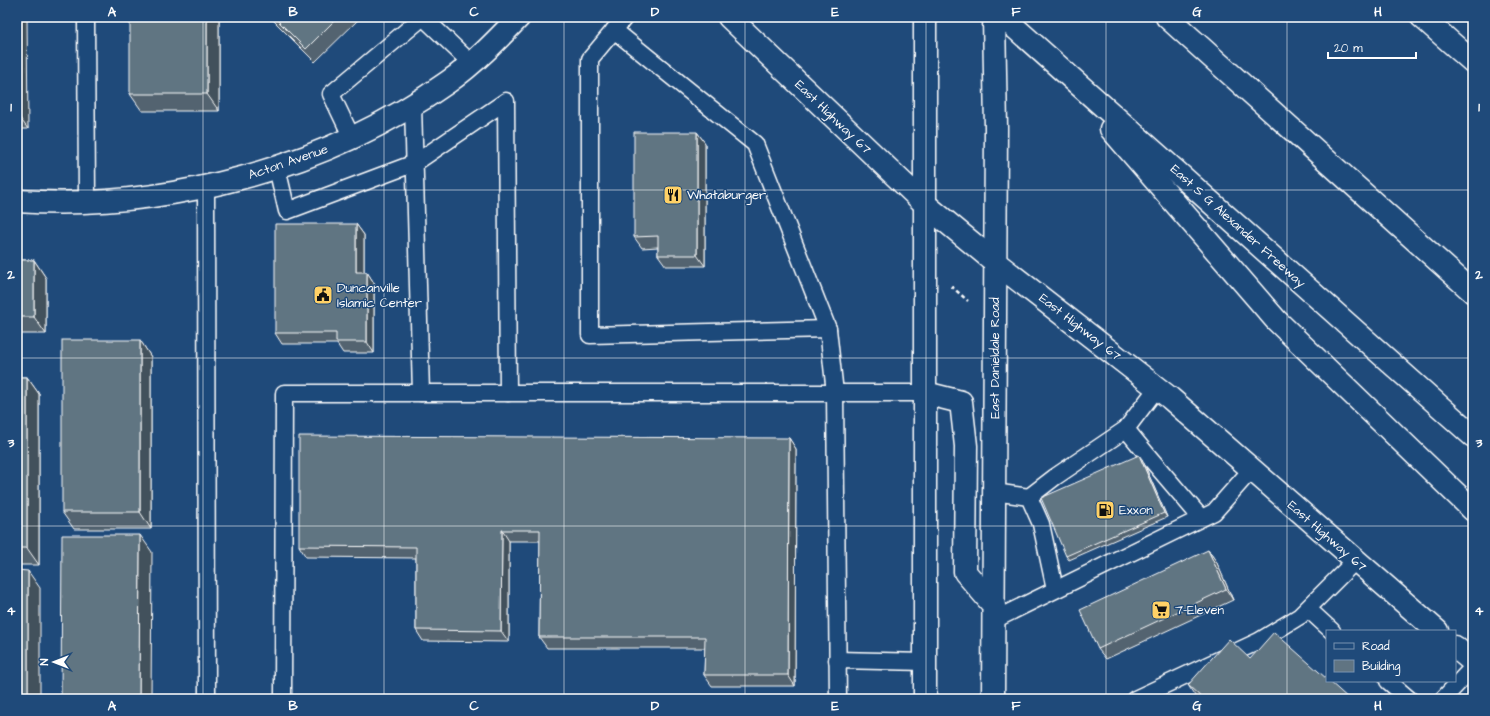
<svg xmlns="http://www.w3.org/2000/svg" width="1490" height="716" viewBox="0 0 1490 716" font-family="'Architects Daughter',sans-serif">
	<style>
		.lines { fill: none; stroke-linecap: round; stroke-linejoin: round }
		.lane-casing { stroke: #fff; stroke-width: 19 }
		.secondary-casing { stroke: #fff; stroke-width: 25 }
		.highway-casing { stroke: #fff; stroke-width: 25 }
		.path { stroke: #fff; stroke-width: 2.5; stroke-dasharray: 4 3; stroke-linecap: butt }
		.lane { stroke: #1f4a7a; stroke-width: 16 }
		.secondary { stroke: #1f4a7a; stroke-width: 22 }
		.highway { stroke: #1f4a7a; stroke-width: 22 }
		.wall { fill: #536470; stroke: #fff }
		.shaded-wall { fill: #43515b; stroke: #fff }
		.building { fill: #607482; stroke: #fff }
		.grid { fill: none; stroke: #fff; stroke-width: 1; stroke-opacity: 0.55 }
		.labels { text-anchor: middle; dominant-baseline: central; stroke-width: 3; stroke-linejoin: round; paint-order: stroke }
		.street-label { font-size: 13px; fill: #fff; stroke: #1f4a7a }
		.poi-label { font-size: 13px; fill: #fff; stroke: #1f4a7a; text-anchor: start }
		.neatline { fill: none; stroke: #fff; stroke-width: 1.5 }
		.grid-label { font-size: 13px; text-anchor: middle; font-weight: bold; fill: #fff }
	</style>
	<rect width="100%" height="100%" fill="#1f4a7a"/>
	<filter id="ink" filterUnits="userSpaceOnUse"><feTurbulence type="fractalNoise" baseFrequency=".025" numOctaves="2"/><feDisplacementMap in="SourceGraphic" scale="8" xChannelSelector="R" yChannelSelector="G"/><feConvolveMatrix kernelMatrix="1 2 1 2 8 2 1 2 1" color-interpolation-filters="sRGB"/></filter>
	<g filter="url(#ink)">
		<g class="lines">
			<g class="lane-casing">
				<g id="lane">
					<polyline points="86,17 87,201"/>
					<polyline points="423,17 471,63"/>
					<polyline points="625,17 590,59 590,335 828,329"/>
					<polyline points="614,30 755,144 828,329 835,393 838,699"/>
					<polyline points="413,105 421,393"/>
					<polyline points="352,138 331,94 423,17"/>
					<polyline points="277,168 287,211 415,163 506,101 508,393"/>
					<polyline points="206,186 207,699"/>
					<polyline points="1126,429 1149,457 1201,518"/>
					<polyline points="994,492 1029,497 1041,524 1055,589"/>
					<polyline points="1029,497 1055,477 1126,429 1157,388"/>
					<polyline points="1308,609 1332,631"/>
					<polyline points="994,620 1214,512 1251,470"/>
					<polyline points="837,660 925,662"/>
					<polyline points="1388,681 1409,699"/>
					<polyline points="283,699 284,393 925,393"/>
					<polyline points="1135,699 1259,641 1300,616 1356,560"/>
					<polyline points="1443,699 1473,667"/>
				</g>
			</g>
			<g class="secondary-casing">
				<g id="secondary">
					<polyline points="729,17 926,205 995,262 1170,398 1437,631"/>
					<polyline points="1422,17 1473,62"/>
					<path d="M17 201C165 211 327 168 448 82 474 64 497 40 519 17"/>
					<polyline points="925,393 961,402 966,446 965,572 994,606"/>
					<polyline points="1455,647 1473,662"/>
					<polyline points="925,699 925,17"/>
					<polyline points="993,699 996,128 994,17"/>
				</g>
			</g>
			<g class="highway-casing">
				<g id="highway">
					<polyline points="1003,17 1473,436"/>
					<polyline points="1167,17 1473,292"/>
					<polyline points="1111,129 1276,320 1473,510"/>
				</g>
			</g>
			<polyline class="path" points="951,286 968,301"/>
			<use href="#lane" class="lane"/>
			<use href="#secondary" class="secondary"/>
			<use href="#highway" class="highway"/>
		</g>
		<g class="wall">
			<polygon points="17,17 28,129 17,129"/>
			<polygon points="219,17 219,111 142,111 130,94"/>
			<polygon points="270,17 361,17 315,62"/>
			<polygon points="697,132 705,143 705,266 666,266 658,255 658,247 642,248 634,237"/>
			<polygon points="356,224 364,235 364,272 367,272 374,283 374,353 343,353 337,344 282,344 275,333"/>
			<polygon points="17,260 34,260 46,278 46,334 17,334"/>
			<polygon points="140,340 151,357 151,529 74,529 62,512"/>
			<polygon points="17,377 27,377 39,394 39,565 17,565"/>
			<polygon points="789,438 796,449 795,686 712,686 704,675 705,648 547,648 539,637 540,541 509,541 509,642 423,641 416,630 416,558 306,557 299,546"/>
			<polygon points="1142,459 1167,517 1069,560 1066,556"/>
			<polygon points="1208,550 1216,561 1233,600 1106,659 1098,649"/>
			<polygon points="1250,659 1349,699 1197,699 1188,685"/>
		</g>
		<g class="shaded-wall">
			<polygon points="17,17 27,17 28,129 17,114"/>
			<polygon points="207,17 219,17 219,111 207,94"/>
			<polygon points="697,132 705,143 705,266 697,255"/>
			<polygon points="356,224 364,235 364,283 356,272"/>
			<polygon points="34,260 46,278 46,334 34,317"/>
			<polygon points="367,272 374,283 374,353 367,342"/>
			<polygon points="140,340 151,357 151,529 140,512"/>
			<polygon points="27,377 39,394 39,565 27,548"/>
			<polygon points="789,438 796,449 795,686 788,675"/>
			<polygon points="1139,455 1142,459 1167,517 1164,513"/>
			<polygon points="502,530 509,541 509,642 501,631"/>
			<polygon points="140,535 152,552 151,699 139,699"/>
			<polygon points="1208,550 1216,561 1233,600 1226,589"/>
			<polygon points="28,571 40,588 40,699 28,699"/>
		</g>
		<g class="building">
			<rect x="130" y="17" width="77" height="77"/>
			<polygon points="274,17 338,17 306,49"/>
			<polygon points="634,132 697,132 697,255 658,255 658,236 634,237"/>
			<polygon points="275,224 356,224 356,272 367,272 367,342 336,342 336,333 275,333"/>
			<rect x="17" y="260" width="17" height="57"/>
			<rect x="62" y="340" width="78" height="172"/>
			<rect x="17" y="377" width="10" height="171"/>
			<polygon points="299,436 789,438 788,675 704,675 705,637 539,637 540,530 502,530 501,631 416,630 416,547 299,546"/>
			<polygon points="1139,455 1164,513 1066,556 1041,498"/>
			<polygon points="62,535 140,535 139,699 61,699"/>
			<polygon points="1208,550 1226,589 1098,649 1080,610"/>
			<polygon points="17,570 28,571 28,699 17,699"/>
			<polygon points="1274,632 1327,679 1327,681 1329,681 1349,699 1203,699 1188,685 1229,639 1250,659"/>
		</g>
	</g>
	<path class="grid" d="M203 17V699M384 17V699M564 17V699M745 17V699M926 17V699M1106 17V699M1287 17V699M17 190H1473M17 358H1473M17 526H1473"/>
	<defs>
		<g id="restaurant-square" transform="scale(1)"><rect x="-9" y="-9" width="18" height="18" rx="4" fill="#ffd166" stroke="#1f4a7a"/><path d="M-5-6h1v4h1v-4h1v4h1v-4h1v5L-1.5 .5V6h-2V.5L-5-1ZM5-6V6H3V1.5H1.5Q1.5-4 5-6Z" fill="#111"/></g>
		<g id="civic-square" transform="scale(1)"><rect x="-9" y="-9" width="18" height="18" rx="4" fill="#ffd166" stroke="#1f4a7a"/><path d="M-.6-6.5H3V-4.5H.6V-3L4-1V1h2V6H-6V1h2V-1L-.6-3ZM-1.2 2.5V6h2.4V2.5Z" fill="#111"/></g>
		<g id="fuel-square" transform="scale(1)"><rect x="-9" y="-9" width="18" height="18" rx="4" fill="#ffd166" stroke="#1f4a7a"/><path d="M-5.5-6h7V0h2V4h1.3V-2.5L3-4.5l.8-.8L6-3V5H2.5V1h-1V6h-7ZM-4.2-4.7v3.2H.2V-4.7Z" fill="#111"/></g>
		<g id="supermarket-square" transform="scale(1)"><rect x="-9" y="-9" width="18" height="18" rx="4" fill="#ffd166" stroke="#1f4a7a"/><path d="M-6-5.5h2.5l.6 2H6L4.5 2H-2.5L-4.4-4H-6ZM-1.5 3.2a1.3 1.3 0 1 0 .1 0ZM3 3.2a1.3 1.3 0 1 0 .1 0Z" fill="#111"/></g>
	</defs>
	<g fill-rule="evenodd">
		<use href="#restaurant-square" x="673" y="195"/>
		<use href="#civic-square" x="323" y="295"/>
		<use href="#fuel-square" x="1105" y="510"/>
		<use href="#supermarket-square" x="1161" y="610"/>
	</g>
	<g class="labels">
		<g class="street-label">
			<text transform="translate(833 117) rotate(44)">East Highway 67</text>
			<text transform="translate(288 162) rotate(-19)">Acton Avenue</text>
			<text transform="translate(1238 226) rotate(42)">East S G Alexander Freeway</text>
			<text transform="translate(1080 327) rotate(38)">East Highway 67</text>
			<text transform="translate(995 358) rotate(-90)">East Danieldale Road</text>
			<text transform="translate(1327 536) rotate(41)">East Highway 67</text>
		</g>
		<g class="poi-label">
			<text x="687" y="195">Whataburger</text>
			<text x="337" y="288">Duncanville<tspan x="337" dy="15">Islamic Center</tspan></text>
			<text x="1119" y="510">Exxon</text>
			<text x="1175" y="610">7-Eleven</text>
		</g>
	</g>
	<rect width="1490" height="716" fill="none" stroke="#1f4a7a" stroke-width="44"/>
	<rect x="1326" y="630" width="130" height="52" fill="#1f4a7a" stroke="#7992af"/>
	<rect x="1334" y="643" width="20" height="6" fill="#1f4a7a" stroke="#7992af"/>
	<text x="1362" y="650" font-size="12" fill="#ffffff">Road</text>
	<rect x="1334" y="660" width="20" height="12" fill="#607482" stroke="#7992af"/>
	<text x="1362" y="670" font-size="12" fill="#ffffff">Building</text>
	<g transform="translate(54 662) rotate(270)" stroke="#1f4a7a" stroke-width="3" paint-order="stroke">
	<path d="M0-3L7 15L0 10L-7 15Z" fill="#ffffff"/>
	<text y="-6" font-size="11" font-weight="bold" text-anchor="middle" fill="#ffffff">N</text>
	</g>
	<path d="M1328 52v6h88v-6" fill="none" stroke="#ffffff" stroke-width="2"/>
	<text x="1334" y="52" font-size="12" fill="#ffffff" stroke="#1f4a7a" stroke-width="3" paint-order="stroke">20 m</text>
	<rect x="22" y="22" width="1446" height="672" class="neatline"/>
	<g class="grid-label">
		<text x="112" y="16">A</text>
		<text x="293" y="16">B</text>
		<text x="474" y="16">C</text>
		<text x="655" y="16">D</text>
		<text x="835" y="16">E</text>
		<text x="1016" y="16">F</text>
		<text x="1197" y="16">G</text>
		<text x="1378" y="16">H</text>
		<text x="11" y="111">1</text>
		<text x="1479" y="111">1</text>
		<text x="11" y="279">2</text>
		<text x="1479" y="279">2</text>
		<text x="11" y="447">3</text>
		<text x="1479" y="447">3</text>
		<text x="11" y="615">4</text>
		<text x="1479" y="615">4</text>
		<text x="112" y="710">A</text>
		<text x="293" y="710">B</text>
		<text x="474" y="710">C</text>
		<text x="655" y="710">D</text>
		<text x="835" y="710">E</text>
		<text x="1016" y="710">F</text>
		<text x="1197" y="710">G</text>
		<text x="1378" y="710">H</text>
	</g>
</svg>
